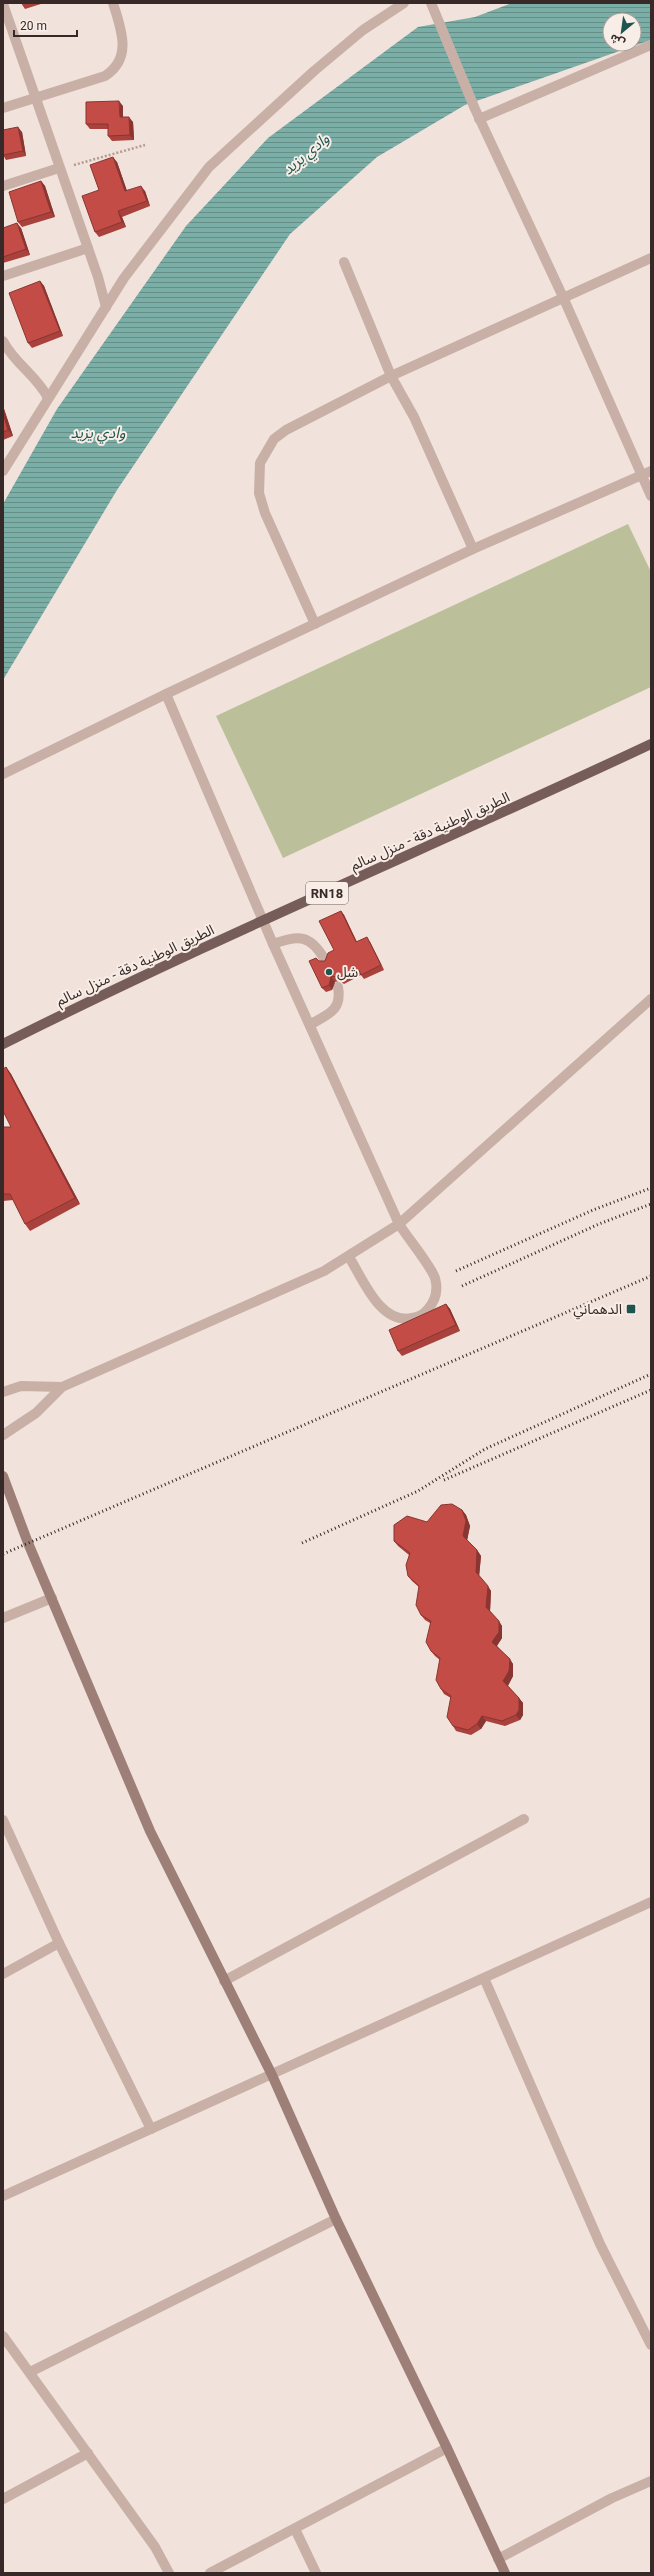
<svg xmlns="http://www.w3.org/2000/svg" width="654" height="2576" viewBox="0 0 654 2576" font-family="Roboto,'Noto Sans Arabic',sans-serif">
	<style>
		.green { fill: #bbc09b }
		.water { fill: url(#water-rules); fill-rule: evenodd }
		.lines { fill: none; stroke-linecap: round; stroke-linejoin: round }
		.path { stroke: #b59a91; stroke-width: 2.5; stroke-dasharray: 2 2; stroke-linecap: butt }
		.service { stroke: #c9b0a7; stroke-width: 10 }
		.minor { stroke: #c9b0a7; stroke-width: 10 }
		.secondary { stroke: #9d7f78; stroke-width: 10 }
		.primary { stroke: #775d59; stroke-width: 10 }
		.rail { stroke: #362927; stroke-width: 3; stroke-dasharray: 1 3; stroke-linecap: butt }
		.wall { fill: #a9413c }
		.shaded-wall { fill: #893531 }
		.building { fill: #c44c46; stroke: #893531 }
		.poi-dot { fill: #1e564f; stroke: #f9ede7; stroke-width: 1.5 }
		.labels { text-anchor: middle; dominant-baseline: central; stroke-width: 4; stroke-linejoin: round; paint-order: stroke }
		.shield { fill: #f9ede7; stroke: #706461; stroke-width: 1 }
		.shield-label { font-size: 13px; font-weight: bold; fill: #362927 }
		.street-label { font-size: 14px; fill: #362927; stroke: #f9ede7 }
		.poi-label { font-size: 14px; fill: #362927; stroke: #f9ede7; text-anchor: start }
		.water-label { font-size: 15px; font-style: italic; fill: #1e564f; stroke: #f9ede7 }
	</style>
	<defs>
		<pattern id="water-rules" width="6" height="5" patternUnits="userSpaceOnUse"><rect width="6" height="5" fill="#7aaea6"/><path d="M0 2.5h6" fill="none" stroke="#658e87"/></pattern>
	</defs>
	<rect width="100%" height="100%" fill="#f1e2db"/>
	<polygon class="green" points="628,524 651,572 651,687 283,858 216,716"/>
	<path class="water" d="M512 3H651V40L465 105 377 157 290 234 117 490 3 680V504L57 409 186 226 268 138 418 27 475 17ZM610 20H634V44H610Z"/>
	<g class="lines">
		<polyline class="path" points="74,165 145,145"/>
		<g class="service">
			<path d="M273 944C299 935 310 934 325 960"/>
			<path d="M311 1024C329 1014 342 1010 338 987"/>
			<path d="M349 1257C363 1279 380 1325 412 1318 418 1317 424 1314 428 1309 436 1300 438 1289 435 1278 431 1266 407 1237 399 1224"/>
			<polyline points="224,1981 524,1819"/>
		</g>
		<g class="minor">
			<polyline points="431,3 475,109 563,297 651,496"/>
			<polyline points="3,4 98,277 106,307"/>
			<path d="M3 108 105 76C133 58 121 29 113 3"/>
			<polyline points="479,119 651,45"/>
			<polyline points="3,186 59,168"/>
			<polyline points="344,262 391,376 414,417 473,549"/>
			<polyline points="3,276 88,248"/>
			<path d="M3 341C15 364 37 376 48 398"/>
			<polyline points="3,471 124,278 209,167 314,71 363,30 404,3"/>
			<polyline points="315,624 265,513 259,493 260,463 274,439 286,430 391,376 651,258"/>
			<polyline points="166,694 273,944 399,1224"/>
			<polyline points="3,774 166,694 473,549 651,471"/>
			<polyline points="3,1392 21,1386 62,1387"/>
			<polyline points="3,1435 36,1413 62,1387 324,1271 399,1224 651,999"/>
			<polyline points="3,1618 52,1598"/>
			<polyline points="3,1820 59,1943 151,2129"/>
			<polyline points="3,1974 59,1943"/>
			<polyline points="484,1978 600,2244 651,2345"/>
			<polyline points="3,2196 651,1902"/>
			<polyline points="3,2336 155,2547 169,2573"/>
			<polyline points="30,2372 336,2219"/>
			<polyline points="3,2499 88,2453"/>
			<polyline points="295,2529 316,2573"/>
			<polyline points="498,2559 612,2498 651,2481"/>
			<polyline points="210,2573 447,2448"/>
		</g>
		<polyline class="secondary" points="3,1476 28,1543 150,1831 272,2075 336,2219 447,2448 505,2573"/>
		<path class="primary" d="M3 1044C216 937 436 845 651 744"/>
		<g class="rail">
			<polyline points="456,1271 593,1210 651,1188"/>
			<polyline points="462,1286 599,1224 651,1204"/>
			<polyline points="444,1480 651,1390"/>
			<polyline points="302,1543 418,1491 485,1449 651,1374"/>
			<polyline points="3,1554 651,1276"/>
		</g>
	</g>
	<g class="wall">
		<polygon points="21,3 44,3 25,9"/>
		<polygon points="123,106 123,117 133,122 134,140 112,141 108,136 108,129 90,129 86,124"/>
		<polygon points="3,130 22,132 26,156 6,160 3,155"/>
		<polygon points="117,162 127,191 145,191 150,206 122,217 126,227 99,237 95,232 99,190"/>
		<polygon points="41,181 45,186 55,217 22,227 18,222"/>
		<polygon points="3,228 21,228 30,255 3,263"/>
		<polygon points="40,281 44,286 63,336 32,348 28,343"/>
		<polygon points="3,406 13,436 3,440"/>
		<polygon points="341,911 344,915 357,942 370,942 384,970 364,979 361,975 344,984 340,981 335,982 332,990 326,992 322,988 319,961 325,961 334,950"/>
		<polygon points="6,1067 11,1074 80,1204 30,1231 25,1224 13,1200 3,1201 3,1127 11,1127"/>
		<polygon points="446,1304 450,1309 460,1331 402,1356 398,1351"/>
		<polygon points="462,1510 466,1515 470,1526 467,1540 477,1550 481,1556 479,1576 491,1591 490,1611 502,1626 502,1638 497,1646 513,1664 513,1676 508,1686 523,1703 523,1715 520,1720 505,1726 486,1721 481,1729 471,1735 456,1731 453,1726 451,1698 444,1694 441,1689 440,1660 435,1656 431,1651 430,1623 425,1620 421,1615 419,1587 412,1581 408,1576 409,1555 398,1546 394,1541 427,1522"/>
	</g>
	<g class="shaded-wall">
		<polygon points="119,101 123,106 123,122 120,117"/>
		<polygon points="129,117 133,122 134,140 130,135"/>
		<polygon points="18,127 22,132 26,156 23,151"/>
		<polygon points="113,157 117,162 129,197 125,191"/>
		<polygon points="41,181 45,186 55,217 51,212"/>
		<polygon points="141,186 145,191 150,206 147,201"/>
		<polygon points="118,211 122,217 126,227 122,222"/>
		<polygon points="17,223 21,228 30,255 26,249"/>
		<polygon points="40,281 44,286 63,336 60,331"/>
		<polygon points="3,406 13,436 8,430 3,413"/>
		<polygon points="341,911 344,915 359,947 356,942"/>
		<polygon points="367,937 370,942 384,970 381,965"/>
		<polygon points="331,977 335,982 332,990 329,985"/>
		<polygon points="6,1067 11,1074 80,1204 75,1198"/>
		<polygon points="446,1304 450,1309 460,1331 456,1325"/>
		<polygon points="462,1510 466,1515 470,1526 467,1541 463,1536"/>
		<polygon points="477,1550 481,1556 479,1577 476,1572"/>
		<polygon points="488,1586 491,1591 490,1612 486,1607"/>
		<polygon points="499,1621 502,1626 502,1638 496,1647 492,1642"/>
		<polygon points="510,1659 513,1664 513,1676 507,1687 503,1681"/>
		<polygon points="519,1698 523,1703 523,1715 520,1720 516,1715"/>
		<polygon points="482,1716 486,1721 481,1729 477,1724"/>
	</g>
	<g class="building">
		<polygon points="119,101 120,117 129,117 130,135 108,136 108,124 86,124 86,102"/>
		<polygon points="18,127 23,151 3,155 3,130"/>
		<polygon points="113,157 125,191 141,186 147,201 118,211 122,222 95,232 82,196 99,190 90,165"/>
		<polygon points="41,181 51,212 18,222 9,192"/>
		<polygon points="17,223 26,249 3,257 3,228"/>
		<polygon points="40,281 60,331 28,343 9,293"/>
		<polygon points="3,413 8,430 3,432"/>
		<polygon points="341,911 356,942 367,937 381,965 361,975 359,970 340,979 337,976 331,977 329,985 322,988 309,961 316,958 319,961 325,961 328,953 334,950 319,921"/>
		<polygon points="6,1067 75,1198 25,1224 10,1194 3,1194 3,1127 11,1127 3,1111 3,1069"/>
		<polygon points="446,1304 456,1325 398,1351 389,1330"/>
		<polygon points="452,1504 462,1510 466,1521 463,1536 477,1550 476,1572 488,1586 486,1607 499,1621 499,1632 492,1642 510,1659 509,1671 503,1681 519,1698 519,1710 516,1715 502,1721 482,1716 477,1724 468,1730 453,1726 447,1717 451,1696 441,1689 436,1680 440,1658 431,1651 426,1642 431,1621 421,1615 416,1605 419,1586 408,1576 406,1565 410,1553 394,1541 394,1525 407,1516 427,1522 441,1505"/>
	</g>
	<g class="poi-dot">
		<circle cx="329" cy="972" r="4"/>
		<rect x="626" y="1304" width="10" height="10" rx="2"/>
	</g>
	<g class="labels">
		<rect class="shield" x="306" y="882" width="42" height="22" rx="3"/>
		<g class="shield-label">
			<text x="327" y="893">RN18</text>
		</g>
		<g class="street-label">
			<text transform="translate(430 831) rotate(-24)">الطريق الوطنية دقة - منزل سالم</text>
			<text transform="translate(135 965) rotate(-25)">الطريق الوطنية دقة - منزل سالم</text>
		</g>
		<g class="poi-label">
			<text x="337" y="972">شل</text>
			<text x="622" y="1309" text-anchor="end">الدهماني</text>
		</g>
		<g class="water-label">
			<text transform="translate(306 154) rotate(-40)">وادي يزيد</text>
			<text x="98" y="433">وادي يزيد</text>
		</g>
	</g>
	<rect width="654" height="2576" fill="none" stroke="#362927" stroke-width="8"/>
	<g transform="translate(622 32) rotate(209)"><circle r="19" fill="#f9ede7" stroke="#ab9f9a"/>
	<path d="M0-3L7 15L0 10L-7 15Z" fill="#1e564f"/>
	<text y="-6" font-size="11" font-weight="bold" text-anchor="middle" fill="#362927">ش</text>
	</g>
	<path d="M14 30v6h63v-6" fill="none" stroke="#362927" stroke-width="2"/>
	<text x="20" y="30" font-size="12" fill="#362927" stroke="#f9ede7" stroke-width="3" paint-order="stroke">20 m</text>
</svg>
